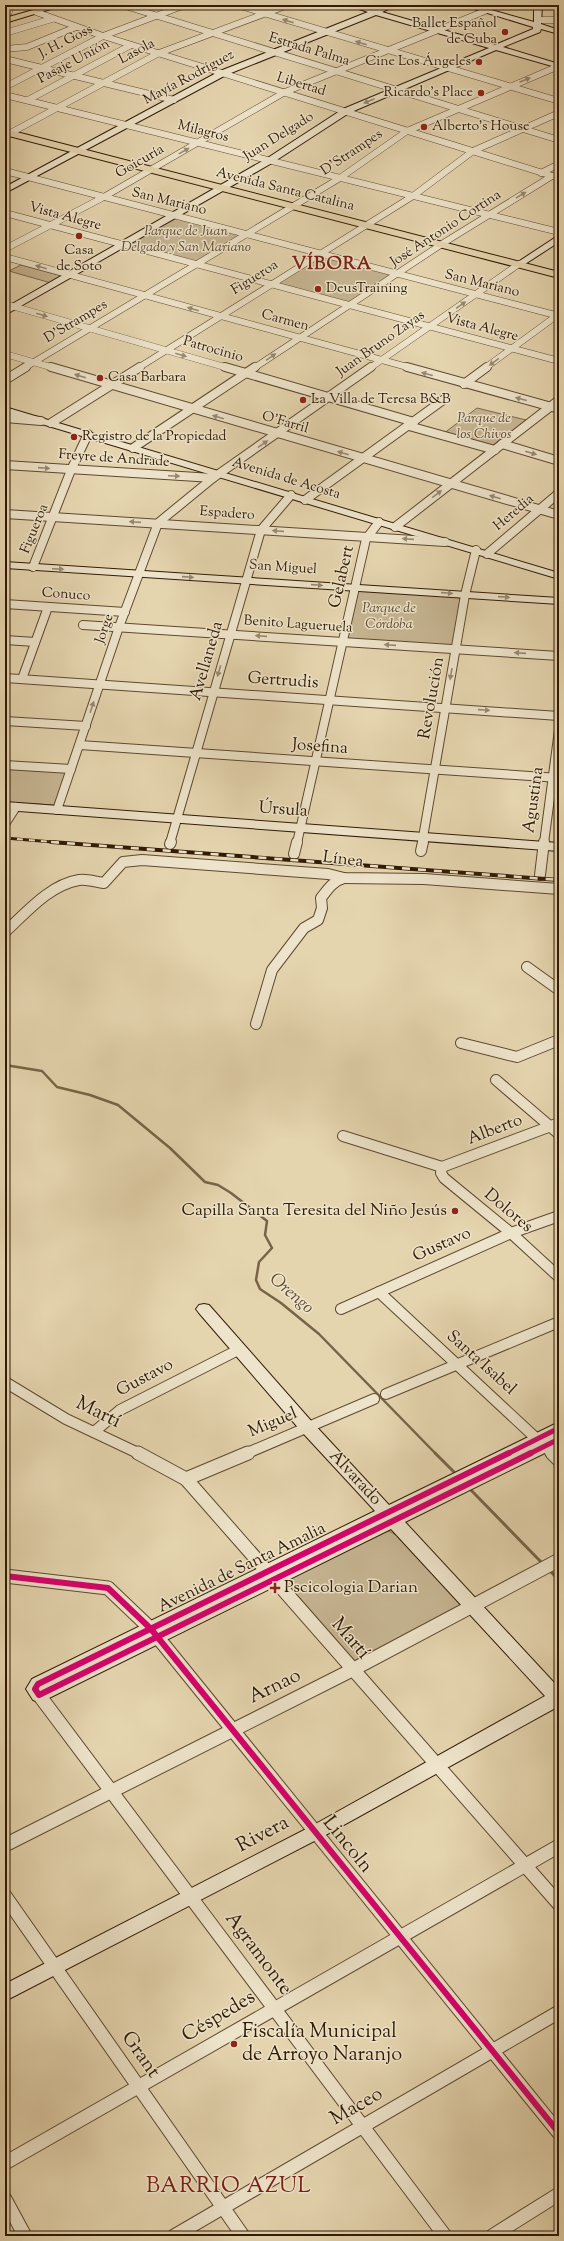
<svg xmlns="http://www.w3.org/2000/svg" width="564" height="2241" viewBox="0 0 564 2241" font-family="'Sorts Mill Goudy',serif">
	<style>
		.green { fill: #c6b592; stroke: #7b684b }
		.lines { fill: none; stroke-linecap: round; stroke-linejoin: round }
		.stream-far1 { stroke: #776448; stroke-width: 2.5 }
		.stream { stroke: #776448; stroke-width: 3 }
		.street-far3-casing { stroke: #5d492f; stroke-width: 7 }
		.street-far2-casing { stroke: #5d492f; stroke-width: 10 }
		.street-far1-casing { stroke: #5d492f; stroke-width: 12 }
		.street-casing { stroke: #5d492f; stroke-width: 15 }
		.secondary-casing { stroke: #301a04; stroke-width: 2 }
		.primary-casing { stroke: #301a04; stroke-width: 2 }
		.street-far3 { stroke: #eee4cb; stroke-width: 6 }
		.street-far2 { stroke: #eee4cb; stroke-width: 8 }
		.street-far1 { stroke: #eee4cb; stroke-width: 10 }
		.street { stroke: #eee4cb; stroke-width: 13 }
		.secondary { fill: #eee4cb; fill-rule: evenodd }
		.primary { fill: #e5d5af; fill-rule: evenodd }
		.rail-far1-casing { stroke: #301a04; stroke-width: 3 }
		.rail-casing { stroke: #301a04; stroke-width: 4 }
		.rail-far1 { stroke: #eee4cb; stroke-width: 2; stroke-dasharray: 6; stroke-linecap: butt }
		.rail { stroke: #eee4cb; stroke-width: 2.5; stroke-dasharray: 8; stroke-linecap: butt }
		.cycleway-far1-casing { stroke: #eee4cb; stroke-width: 8 }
		.cycleway-casing { stroke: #eee4cb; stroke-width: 9 }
		.cycleway-far1 { stroke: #d6006c; stroke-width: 5 }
		.cycleway { stroke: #d6006c; stroke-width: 6 }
		.oneway { fill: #988971 }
		.poi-dot { fill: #8f2418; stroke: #eee4cb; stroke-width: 1.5 }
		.labels { text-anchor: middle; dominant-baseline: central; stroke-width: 3; stroke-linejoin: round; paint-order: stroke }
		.far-poi-label { font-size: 14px; fill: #301a04; stroke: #eee4cb; text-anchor: start }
		.far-street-label { font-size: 14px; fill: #301a04; stroke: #eee4cb }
		.far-park-label { font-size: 14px; font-style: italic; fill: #5d482f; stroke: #eee4cb }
		.street-label { font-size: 17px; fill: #301a04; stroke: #eee4cb }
		.poi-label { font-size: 17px; fill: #301a04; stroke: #eee4cb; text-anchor: end }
		.far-district-label { font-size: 18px; font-weight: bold; letter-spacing: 1px; fill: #7a1f14; stroke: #eee4cb }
		.water-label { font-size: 18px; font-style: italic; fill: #604b31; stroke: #eee4cb }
		.near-street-label { font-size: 20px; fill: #301a04; stroke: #eee4cb }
		.near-poi-label { font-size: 20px; fill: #301a04; stroke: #eee4cb; text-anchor: start }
		.near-neighbourhood-label { font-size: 22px; letter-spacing: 1px; fill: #7a1f14; stroke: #eee4cb }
	</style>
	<rect width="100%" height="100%" fill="#e5d5af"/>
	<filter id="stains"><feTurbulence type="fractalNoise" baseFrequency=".005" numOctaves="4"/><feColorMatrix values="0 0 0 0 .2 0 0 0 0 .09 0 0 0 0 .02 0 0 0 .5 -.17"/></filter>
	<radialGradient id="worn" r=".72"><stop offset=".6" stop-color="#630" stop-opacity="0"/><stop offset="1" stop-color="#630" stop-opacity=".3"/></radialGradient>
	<g class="green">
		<polygon points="173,217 242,234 194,263 125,245"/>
		<polygon points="320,253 398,274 349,305 271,284"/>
		<polygon points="21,265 62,276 51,283 9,271"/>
		<polygon points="477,408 526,420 491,447 443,434"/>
		<polygon points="358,590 462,598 453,646 347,639"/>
		<polygon points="5,766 67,771 54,805 5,802"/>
		<polygon points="380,1531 389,1531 396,1535 459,1601 461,1606 356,1664 283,1581"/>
	</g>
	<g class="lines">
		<polyline class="stream-far1" points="5,1065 42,1071 57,1087 90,1095 118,1105 170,1148 205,1182 218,1185 231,1193 267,1221 265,1235 272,1248 259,1262 256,1280 260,1289 281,1303 319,1334 436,1454"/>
		<g class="stream">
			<polyline points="435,1453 457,1475"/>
			<polyline points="469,1488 543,1564"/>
			<polyline points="550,1571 559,1580"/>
		</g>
		<g class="street-far3-casing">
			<g id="street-far3">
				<polyline points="122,5 559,140"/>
				<polyline points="237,5 559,101"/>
				<polyline points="5,11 9,12"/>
				<polyline points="36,12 103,36 559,178"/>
				<polyline points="538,20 559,20"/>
				<polyline points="5,33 52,19"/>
				<polyline points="5,49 27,47 76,27"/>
				<polyline points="5,59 174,100"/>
				<polyline points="5,87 103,36 185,5"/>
				<polyline points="5,95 559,232"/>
				<polyline points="28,100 131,45"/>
				<polyline points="5,136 159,53 288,5"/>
				<polyline points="5,171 559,316"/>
				<polyline points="541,173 559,164"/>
				<polyline points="5,213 559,361"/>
				<polyline points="5,249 102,198 285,92 485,11"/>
				<polyline points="5,257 411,368"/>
				<polyline points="5,304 228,368"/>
				<polyline points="5,354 54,368"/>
				<polyline points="24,368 340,178 407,131 559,66"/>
				<polyline points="138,368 413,196 473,151 559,113"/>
				<polyline points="254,368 445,242 552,176"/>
				<polyline points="370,368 519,264"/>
				<polyline points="485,368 559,314"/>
			</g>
		</g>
		<g class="street-far2-casing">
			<g id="street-far2">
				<polyline points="51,367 559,515"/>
				<polyline points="225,367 414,422"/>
				<polyline points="407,367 559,409"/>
				<polyline points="5,380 26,367"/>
				<polyline points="464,384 487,367"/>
				<polyline points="5,418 41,421"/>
				<polyline points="51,423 140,367"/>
				<polyline points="409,426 495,450"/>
				<polyline points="502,444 559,461"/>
				<polyline points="133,448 255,367"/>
				<polyline points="5,465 213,478 371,367"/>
				<polyline points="305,500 446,398"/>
				<polyline points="5,514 445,542"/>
				<polyline points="395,527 559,400"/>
				<polyline points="487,554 559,493"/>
				<polyline points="33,567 71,470 88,434"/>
				<polyline points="5,604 125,612"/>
				<polyline points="83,625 559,656"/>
				<polyline points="5,640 35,642"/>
				<polyline points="5,678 559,716"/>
				<polyline points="22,679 48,607"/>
				<polyline points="5,721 86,726"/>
				<polyline points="80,745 559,778"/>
				<polyline points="5,765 71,769"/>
				<polyline points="57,810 119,627 158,523 213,478"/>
				<polyline points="5,824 16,807"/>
				<polyline points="170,843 261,530 291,495"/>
				<polyline points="297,843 366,539 379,522"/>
				<polyline points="422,843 465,595 476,550"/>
				<polyline points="544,843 559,730"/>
			</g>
		</g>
		<g class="street-far1-casing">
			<g id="street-far1">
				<polyline points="170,844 171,842"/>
				<polyline points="421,851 423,842"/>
				<polyline points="294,854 297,842"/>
				<polyline points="540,875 544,842"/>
				<path d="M5 932C26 913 49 885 79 880 87 879 96 882 104 883L123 862 142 860 328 874 344 878 424 879 559 889"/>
				<polyline points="527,967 559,990"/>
				<path d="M256 1024 272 970 304 928 318 920 322 908 321 898C328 889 333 881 344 878"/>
				<polyline points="461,1043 517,1057 559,1040"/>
				<polyline points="496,1080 559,1134"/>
				<polyline points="343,1136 442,1167"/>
				<polyline points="442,1167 441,1173 444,1178 511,1233 559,1277"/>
				<polyline points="442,1167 559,1123"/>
				<polyline points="379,1292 553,1454"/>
				<polyline points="341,1309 511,1233 559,1216"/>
				<polyline points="5,1382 66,1419 140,1454"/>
				<polyline points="386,1394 559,1322"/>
				<polyline points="94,1432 120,1410 238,1350"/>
				<polyline points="245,1454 374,1399"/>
			</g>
		</g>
		<g class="street-casing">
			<g id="street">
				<polyline points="138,1453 186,1479 559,1904"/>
				<polyline points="552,1453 559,1460"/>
				<polyline points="186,1479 248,1453"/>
				<polyline points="5,1576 108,1588 151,1629 559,2133"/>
				<polyline points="39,1695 445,2236"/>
				<polyline points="5,1845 352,1670 559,1560"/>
				<polyline points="5,1896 243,2236"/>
				<polyline points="5,2163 559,1846"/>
				<polyline points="5,2199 25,2236"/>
				<polyline points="174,2236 559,2012"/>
				<polyline points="492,2236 559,2194"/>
			</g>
		</g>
		<g class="secondary-casing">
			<g id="secondary">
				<path d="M347 5C356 5 371 10 375 9 383 9 389 5 397 5L382 12 495 45 533 29V27L461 5H473L534 22V5H542L541 24 559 30V34L541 29 540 32 503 47 559 64V68L496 50 349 113 272 163 5 315V308L266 159 343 109 489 48 376 15 226 75 5 193V187L220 71 368 12Z"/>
				<polygon points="559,235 559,242 522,266 515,264"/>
				<polygon points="5,407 559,573 559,579 5,413"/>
				<polygon points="5,562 559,598 559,604 5,568"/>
				<polygon points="5,802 559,843 559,851 5,810"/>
				<polygon points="204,1304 209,1305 313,1423 389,1505 559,1422 559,1446 405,1522 559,1688 559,1706 322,1837 5,2001 5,1984 310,1827 545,1696 391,1529 45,1700 39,1702 33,1700 26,1689 32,1679 375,1511 301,1431 199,1313 196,1309 199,1305"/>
			</g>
		</g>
		<g class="primary-casing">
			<g id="primary">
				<polygon points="51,5 64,5 5,23 5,18"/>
				<polygon points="5,129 559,272 559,278 5,135"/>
			</g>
		</g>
		<use href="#street-far3" class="street-far3"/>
		<use href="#street-far2" class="street-far2"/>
		<use href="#street-far1" class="street-far1"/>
		<use href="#street" class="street"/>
		<use href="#secondary" class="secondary"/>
		<use href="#primary" class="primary"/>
		<g class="rail-far1-casing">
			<polyline id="rail-far1" points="5,838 64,843"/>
		</g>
		<g class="rail-casing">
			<polyline id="rail" points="51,842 559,880"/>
		</g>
		<use href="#rail-far1" class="rail-far1"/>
		<use href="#rail" class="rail"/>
		<g class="cycleway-far1-casing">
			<g id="cycleway-far1">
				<polyline points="507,1454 559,1428"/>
				<polyline points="529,1454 559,1439"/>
			</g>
		</g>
		<g class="cycleway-casing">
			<g id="cycleway">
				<polyline points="509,1453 38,1684 35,1689 39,1695 531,1453"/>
				<polyline points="5,1576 108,1588 151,1629 559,2133"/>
			</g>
		</g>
		<use href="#cycleway-far1" class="cycleway-far1"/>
		<use href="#cycleway" class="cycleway"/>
	</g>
	<defs><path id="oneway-solid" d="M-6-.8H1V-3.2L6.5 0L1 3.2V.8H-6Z"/></defs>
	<g class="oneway">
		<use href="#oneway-solid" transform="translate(288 21) rotate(-163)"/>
		<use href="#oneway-solid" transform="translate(361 43) rotate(-163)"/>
		<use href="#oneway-solid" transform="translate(525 80) rotate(-23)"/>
		<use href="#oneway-solid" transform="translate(369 101) rotate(157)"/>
		<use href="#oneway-solid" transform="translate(184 151) rotate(-29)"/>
		<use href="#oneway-solid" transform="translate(521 195) rotate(-31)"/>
		<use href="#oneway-solid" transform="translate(41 267) rotate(-164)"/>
		<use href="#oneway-solid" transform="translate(461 305) rotate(-35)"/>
		<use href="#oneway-solid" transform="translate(193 309) rotate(-164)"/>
		<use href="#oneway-solid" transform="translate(42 315) rotate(16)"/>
		<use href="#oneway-solid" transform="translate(181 355) rotate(16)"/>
		<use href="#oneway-solid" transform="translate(271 357) rotate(-34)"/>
		<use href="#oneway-solid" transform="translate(494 362) rotate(144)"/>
		<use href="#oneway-solid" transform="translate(427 374) rotate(-165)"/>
		<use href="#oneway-solid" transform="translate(80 376) rotate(-163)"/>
		<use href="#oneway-solid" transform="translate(521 399) rotate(-165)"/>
		<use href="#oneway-solid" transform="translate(218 417) rotate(-164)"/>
		<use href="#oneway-solid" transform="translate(263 444) rotate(-34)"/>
		<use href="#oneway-solid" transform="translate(343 453) rotate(-164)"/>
		<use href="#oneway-solid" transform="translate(531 453) rotate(16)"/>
		<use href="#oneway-solid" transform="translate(44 468) rotate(4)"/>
		<use href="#oneway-solid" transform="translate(174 476) rotate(3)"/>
		<use href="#oneway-solid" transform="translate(437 494) rotate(-38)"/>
		<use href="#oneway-solid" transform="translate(495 497) rotate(-164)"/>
		<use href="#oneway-solid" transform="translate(135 522) rotate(-176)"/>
		<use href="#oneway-solid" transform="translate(278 531) rotate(-176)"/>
		<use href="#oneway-solid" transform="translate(408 539) rotate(-176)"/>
		<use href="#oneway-solid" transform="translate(58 569) rotate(3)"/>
		<use href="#oneway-solid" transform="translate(188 577) rotate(4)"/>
		<use href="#oneway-solid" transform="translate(317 585) rotate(4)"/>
		<use href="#oneway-solid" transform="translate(447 593) rotate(4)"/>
		<use href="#oneway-solid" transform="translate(504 597) rotate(4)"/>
		<use href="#oneway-solid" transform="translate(261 636) rotate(-176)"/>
		<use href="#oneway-solid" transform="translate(390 645) rotate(-176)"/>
		<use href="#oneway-solid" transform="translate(520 653) rotate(-176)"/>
		<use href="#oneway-solid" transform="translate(219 671) rotate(106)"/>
		<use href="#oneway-solid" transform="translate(451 674) rotate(100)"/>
		<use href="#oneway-solid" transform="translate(92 707) rotate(-72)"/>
		<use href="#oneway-solid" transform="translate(484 710) rotate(4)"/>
	</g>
	<g class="poi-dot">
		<circle cx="505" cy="32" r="4"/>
		<circle cx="479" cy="62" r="4"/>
		<circle cx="481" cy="93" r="4"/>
		<circle cx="424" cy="127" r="4"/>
		<circle cx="79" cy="236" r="4"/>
		<circle cx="318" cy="289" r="4"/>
		<circle cx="100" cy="378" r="4"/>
		<circle cx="303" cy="400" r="4"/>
		<circle cx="74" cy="437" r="4"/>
		<circle cx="455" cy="1211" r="4"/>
		<path d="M273 1582h4v4h4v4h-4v4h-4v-4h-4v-4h4z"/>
		<circle cx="234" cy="2044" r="4"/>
	</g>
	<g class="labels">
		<g class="far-poi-label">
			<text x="497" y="24" text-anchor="end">Ballet Español<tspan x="497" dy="16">de Cuba</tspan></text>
			<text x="471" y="62" text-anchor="end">Cine Los Ángeles</text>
			<text x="473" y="93" text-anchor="end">Ricardo's Place</text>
			<text x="432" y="127">Alberto's House</text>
			<text x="79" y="251" text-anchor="middle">Casa<tspan x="79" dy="16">de Soto</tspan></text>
			<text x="326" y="289">DeusTraining</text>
			<text x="108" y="378">Casa Barbara</text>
			<text x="311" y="400">La Villa de Teresa B&amp;B</text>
			<text x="82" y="437">Registro de la Propiedad</text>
		</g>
		<g class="far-street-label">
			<text transform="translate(66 42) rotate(-27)">J. H. Goss</text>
			<text transform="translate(309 50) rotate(17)">Estrada Palma</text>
			<text transform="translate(137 52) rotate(-28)">Lasola</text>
			<text transform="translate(74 62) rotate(-28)">Pasaje Unión</text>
			<text transform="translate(189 78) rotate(-28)">Mayía Rodríguez</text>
			<text transform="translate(301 85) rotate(17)">Libertad</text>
			<text transform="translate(203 132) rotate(14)">Milagros</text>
			<text transform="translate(279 137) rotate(-32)">Juan Delgado</text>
			<text transform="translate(352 153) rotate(-34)">D'Strampes</text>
			<text transform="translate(140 162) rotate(-30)">Goicuría</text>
			<text transform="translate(285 190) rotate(14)">Avenida Santa Catalina</text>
			<text transform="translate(169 202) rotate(14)">San Mariano</text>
			<text transform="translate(65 217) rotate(15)">Vista Alegre</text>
			<text transform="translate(446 229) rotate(-33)">José Antonio Cortina</text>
			<text transform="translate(255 278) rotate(-32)">Figueroa</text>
			<text transform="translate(482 284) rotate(14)">San Mariano</text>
			<text transform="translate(285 321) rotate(15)">Carmen</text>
			<text transform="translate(76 322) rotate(-31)">D'Strampes</text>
			<text transform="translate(482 328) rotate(15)">Vista Alegre</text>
			<text transform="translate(381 344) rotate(-35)">Juan Bruno Zayas</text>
			<text transform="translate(213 350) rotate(16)">Patrocinio</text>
			<text transform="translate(285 423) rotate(16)">O'Farril</text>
			<text transform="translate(114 459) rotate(4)">Freyre de Andrade</text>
			<text transform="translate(286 479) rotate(17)">Avenida de Acosta</text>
			<text transform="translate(514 513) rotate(-40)">Heredia</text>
			<text transform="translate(227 514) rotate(4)">Espadero</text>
			<text transform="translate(35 529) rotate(-68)">Figueroa</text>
			<text transform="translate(283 568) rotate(4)">San Miguel</text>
			<text transform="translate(66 595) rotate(4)">Conuco</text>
			<text transform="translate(298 625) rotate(4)">Benito Lagueruela</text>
			<text transform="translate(105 629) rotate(-71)">Jorge</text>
		</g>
		<g class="far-park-label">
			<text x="186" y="232">Parque de Juan<tspan x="186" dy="16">Delgado y San Mariano</tspan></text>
			<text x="484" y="419">Parque de<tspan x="484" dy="16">los Chivos</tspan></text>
			<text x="389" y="609">Parque de<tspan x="389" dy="16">Córdoba</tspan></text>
		</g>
		<g class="street-label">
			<text transform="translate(342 577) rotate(-77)">Gelabert</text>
			<text transform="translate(207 661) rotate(-74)">Avellaneda</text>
			<text transform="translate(283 681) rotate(4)">Gertrudis</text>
			<text transform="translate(432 698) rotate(-80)">Revolución</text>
			<text transform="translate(320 747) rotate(4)">Josefina</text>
			<text transform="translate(534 800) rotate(-82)">Agustina</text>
			<text transform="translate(283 810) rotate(4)">Úrsula</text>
			<text transform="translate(343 860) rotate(7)">Línea</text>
			<text transform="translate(495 1130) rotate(-21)">Alberto</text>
			<text transform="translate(508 1211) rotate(40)">Dolores</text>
			<text transform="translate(442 1245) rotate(-24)">Gustavo</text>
			<text transform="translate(481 1363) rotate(42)">Santa Isabel</text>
			<text transform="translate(145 1378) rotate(-28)">Gustavo</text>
			<text transform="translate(273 1423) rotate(-23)">Miguel</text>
			<text transform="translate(355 1478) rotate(47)">Alvarado</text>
			<text transform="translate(242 1568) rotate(-26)">Avenida de Santa Amalia</text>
		</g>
		<g class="poi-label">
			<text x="447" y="1211">Capilla Santa Teresita del Niño Jesús</text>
			<text x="284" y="1588" text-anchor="start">Pscicologia Darian</text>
		</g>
		<g class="far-district-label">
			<text x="332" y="265">VÍBORA</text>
		</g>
		<g class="water-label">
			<text transform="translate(291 1294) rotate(41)">Orengo</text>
		</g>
		<g class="near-street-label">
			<text transform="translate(98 1413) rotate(26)">Martí</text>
			<text transform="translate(350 1639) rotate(49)">Martí</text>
			<text transform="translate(275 1687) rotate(-26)">Arnao</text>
			<text transform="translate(263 1835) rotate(-28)">Rivera</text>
			<text transform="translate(347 1845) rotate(51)">Lincoln</text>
			<text transform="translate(258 1954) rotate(53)">Agramonte</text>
			<text transform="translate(219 2017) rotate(-31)">Céspedes</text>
			<text transform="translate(140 2055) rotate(55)">Grant</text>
			<text transform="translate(357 2107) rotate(-30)">Maceo</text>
		</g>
		<g class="near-poi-label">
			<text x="242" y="2032">Fiscalía Municipal<tspan x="242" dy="23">de Arroyo Naranjo</tspan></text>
		</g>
		<g class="near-neighbourhood-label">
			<text x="229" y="2187">BARRIO AZUL</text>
		</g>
	</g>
	<rect width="564" height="2241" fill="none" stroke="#e5d5af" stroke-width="20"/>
	<rect x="6" y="6" width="552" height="2229" fill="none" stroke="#301a04" stroke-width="2"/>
	<rect x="10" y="10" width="544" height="2221" fill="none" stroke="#301a04"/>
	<rect width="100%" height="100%" filter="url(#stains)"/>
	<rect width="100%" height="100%" fill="url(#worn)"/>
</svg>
